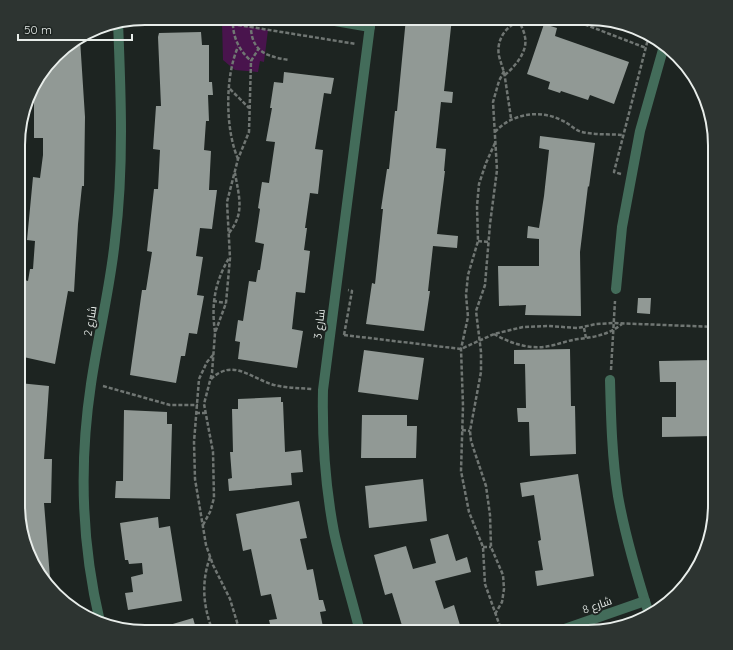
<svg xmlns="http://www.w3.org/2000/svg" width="733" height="650" viewBox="0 0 733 650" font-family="Quicksand,Cairo,sans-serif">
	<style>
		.green { fill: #49144d }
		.building { fill: #919995 }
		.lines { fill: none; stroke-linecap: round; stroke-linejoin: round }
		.path { stroke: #707673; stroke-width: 2.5; stroke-dasharray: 4 2; stroke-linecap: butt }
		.street { stroke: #436c5a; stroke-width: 10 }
		.labels { text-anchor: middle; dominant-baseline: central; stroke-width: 4; stroke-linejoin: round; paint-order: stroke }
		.street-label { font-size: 11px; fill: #e8edea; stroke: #1d2421 }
		.rim { fill: none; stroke: #e8edea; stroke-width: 2 }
	</style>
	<rect width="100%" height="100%" fill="#1d2421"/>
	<polygon class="green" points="222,22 268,30 264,62 260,61 258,72 235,70 223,60"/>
	<g class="building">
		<polygon points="406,18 452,18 444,91 453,92 452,103 441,102 436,148 446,149 444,171 445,171 437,234 458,236 457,248 433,246 428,291 430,291 424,331 366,324 372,283 375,284 383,209 381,209 387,169 389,169 395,111 397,111"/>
		<polygon points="544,24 557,28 555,36 629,62 614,104 590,95 588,100 561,91 560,93 548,89 550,82 527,74"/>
		<polygon points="201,32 202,45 209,45 209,82 212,82 213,95 208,95 209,121 206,121 204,150 211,151 209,190 217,190 212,229 200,228 196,256 203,257 197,295 204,296 197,334 189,333 185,356 181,356 176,383 130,375 142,290 146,290 152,252 147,251 154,189 158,189 160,150 153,149 156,106 161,106 158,37 159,33"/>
		<polygon points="80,39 85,117 84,186 82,186 78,224 74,292 68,291 55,364 19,356 20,286 21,279 28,281 30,269 33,269 35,241 27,240 33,177 40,178 43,155 43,138 34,138 34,84 61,49"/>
		<polygon points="284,72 334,78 331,94 324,93 315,149 323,150 318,194 310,193 305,228 307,228 304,250 310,251 305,293 296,292 292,329 303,331 297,368 238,359 240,342 235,341 238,320 243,321 249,281 256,282 258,270 260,270 264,244 255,242 260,209 258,208 262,182 269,183 275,142 266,141 272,108 270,108 274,82 283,83"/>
		<polygon points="540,136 595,143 589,187 588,186 580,252 581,316 525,315 526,305 499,306 498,266 539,266 539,239 527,238 528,226 539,228 544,196 549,150 539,148"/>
		<polygon points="638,298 651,298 650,314 637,313"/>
		<polygon points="570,349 571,406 575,406 576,454 530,456 529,422 518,422 517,408 526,408 525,364 514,364 514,350"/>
		<polygon points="364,350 424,358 418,400 358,392"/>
		<polygon points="715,360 715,436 662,437 662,417 676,417 676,382 660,382 659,361"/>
		<polygon points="19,383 49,386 44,459 52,459 51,503 44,503 51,590 28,553 18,513"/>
		<polygon points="281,397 281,402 283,402 285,452 301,450 303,472 291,473 292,485 229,491 228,479 232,478 230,452 233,452 232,409 238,409 238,399"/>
		<polygon points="124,410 167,412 167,424 172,424 170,499 115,498 116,481 123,481"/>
		<polygon points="362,415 407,415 407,426 417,426 416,458 361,458"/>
		<polygon points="578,474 594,576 537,586 535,571 543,570 538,541 541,540 534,495 522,497 520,483"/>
		<polygon points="423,479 427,521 369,528 365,486"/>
		<polygon points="299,501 307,538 300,539 307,570 313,569 319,600 323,600 326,611 320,612 324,632 272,632 269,620 277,619 271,594 261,596 251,549 243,551 236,514"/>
		<polygon points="158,517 159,528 170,526 182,601 128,610 125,593 133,592 131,577 143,574 142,563 129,564 128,560 125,560 120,523"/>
		<polygon points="448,534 456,561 467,557 471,572 435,581 444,609 454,605 462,632 404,632 392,593 385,595 374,555 406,546 413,569 436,563 430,539"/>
		<polygon points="193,618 197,632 156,632 156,629"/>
	</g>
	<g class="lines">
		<g class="path">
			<path d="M233 18C232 36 238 49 251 61"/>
			<path d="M251 18C249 48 261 56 289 60"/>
			<polyline points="568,18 646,48"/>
			<polyline points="232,24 356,44"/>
			<polyline points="587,26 590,18"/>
			<path d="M505 75C515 66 528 52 525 37 524 30 520 25 519 18"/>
			<polyline points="230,89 249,108"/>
			<path d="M511 118C509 105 507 91 505 78 504 70 501 64 499 56 496 41 505 26 519 22"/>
			<path d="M495 132C511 114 539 109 561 120 569 123 574 130 582 132 595 135 610 134 623 135"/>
			<polyline points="495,143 486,163 479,184 477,206 478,241 468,275 466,295 468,317 461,349 463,406 461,471 469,512 483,547 485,584 502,632"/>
			<path d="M238 159C225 129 225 76 238 47"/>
			<polyline points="621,174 614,172 649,35"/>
			<path d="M229 233C245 213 239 197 235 173"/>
			<polyline points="478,241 488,242"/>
			<polyline points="213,301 226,303"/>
			<polyline points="584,328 586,338"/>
			<path d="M215 332C211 304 215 282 229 258"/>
			<path d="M494 334C512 344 532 351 554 345 562 343 570 340 578 339 595 337 608 335 622 324"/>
			<polyline points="344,335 461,349 494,334 523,327 548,326 578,328 596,324 614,323 715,327"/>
			<polyline points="344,335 352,291 348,290"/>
			<polyline points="213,355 207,362 199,379 194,442 195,479 206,545 213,565 230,599 240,632"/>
			<polyline points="611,370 615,301"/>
			<path d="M211 379C233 358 250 378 274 385 287 388 299 388 312 389"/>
			<polyline points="103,386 170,405 198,405"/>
			<polyline points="196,413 205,413"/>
			<polyline points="462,430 470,431"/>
			<polyline points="203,525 210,512 214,498 213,452 204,404 212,373 215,333 226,303 230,258 227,202 238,159 249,132 251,61 259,48"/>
			<polyline points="483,547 491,547"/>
			<path d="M210 557C201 583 203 606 213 632"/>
			<polyline points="495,614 502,602 504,589 503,575 491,547 490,515 486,486 471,441 470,431 481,372 481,352 476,311 485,285 490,224 497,170 493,102 499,81 504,71"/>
		</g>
		<g class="street">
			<polyline points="318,18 370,27"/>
			<polyline points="616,289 622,227 640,131 664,46"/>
			<path d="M610 380C611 419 612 458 618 496 625 536 637 576 649 614"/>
			<path d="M100 622C81 542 79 464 91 384 98 336 110 289 115 240 124 168 121 95 118 22"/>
			<path d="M360 632C352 599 341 565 334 532 325 485 322 438 323 390L371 18"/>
			<polyline points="556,632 645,601"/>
		</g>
	</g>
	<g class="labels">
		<g class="street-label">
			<text transform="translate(90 321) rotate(-80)">شارع 2</text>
			<text transform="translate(319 324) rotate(-83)">شارع 3</text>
			<text transform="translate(597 605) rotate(-19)">شارع 8</text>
		</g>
	</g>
	<path d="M0 0H733V650H0ZM145 25H588A120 120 0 0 1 708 145V505A120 120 0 0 1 588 625H145A120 120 0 0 1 25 505V145A120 120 0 0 1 145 25Z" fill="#2d3431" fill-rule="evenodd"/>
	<path class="rim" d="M145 25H588A120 120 0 0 1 708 145V505A120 120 0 0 1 588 625H145A120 120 0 0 1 25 505V145A120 120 0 0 1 145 25Z"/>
	<path d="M18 34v6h114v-6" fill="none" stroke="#e8edea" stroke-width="2"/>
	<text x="24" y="34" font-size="12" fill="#e8edea" stroke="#1d2421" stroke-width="3" paint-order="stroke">50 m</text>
</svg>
